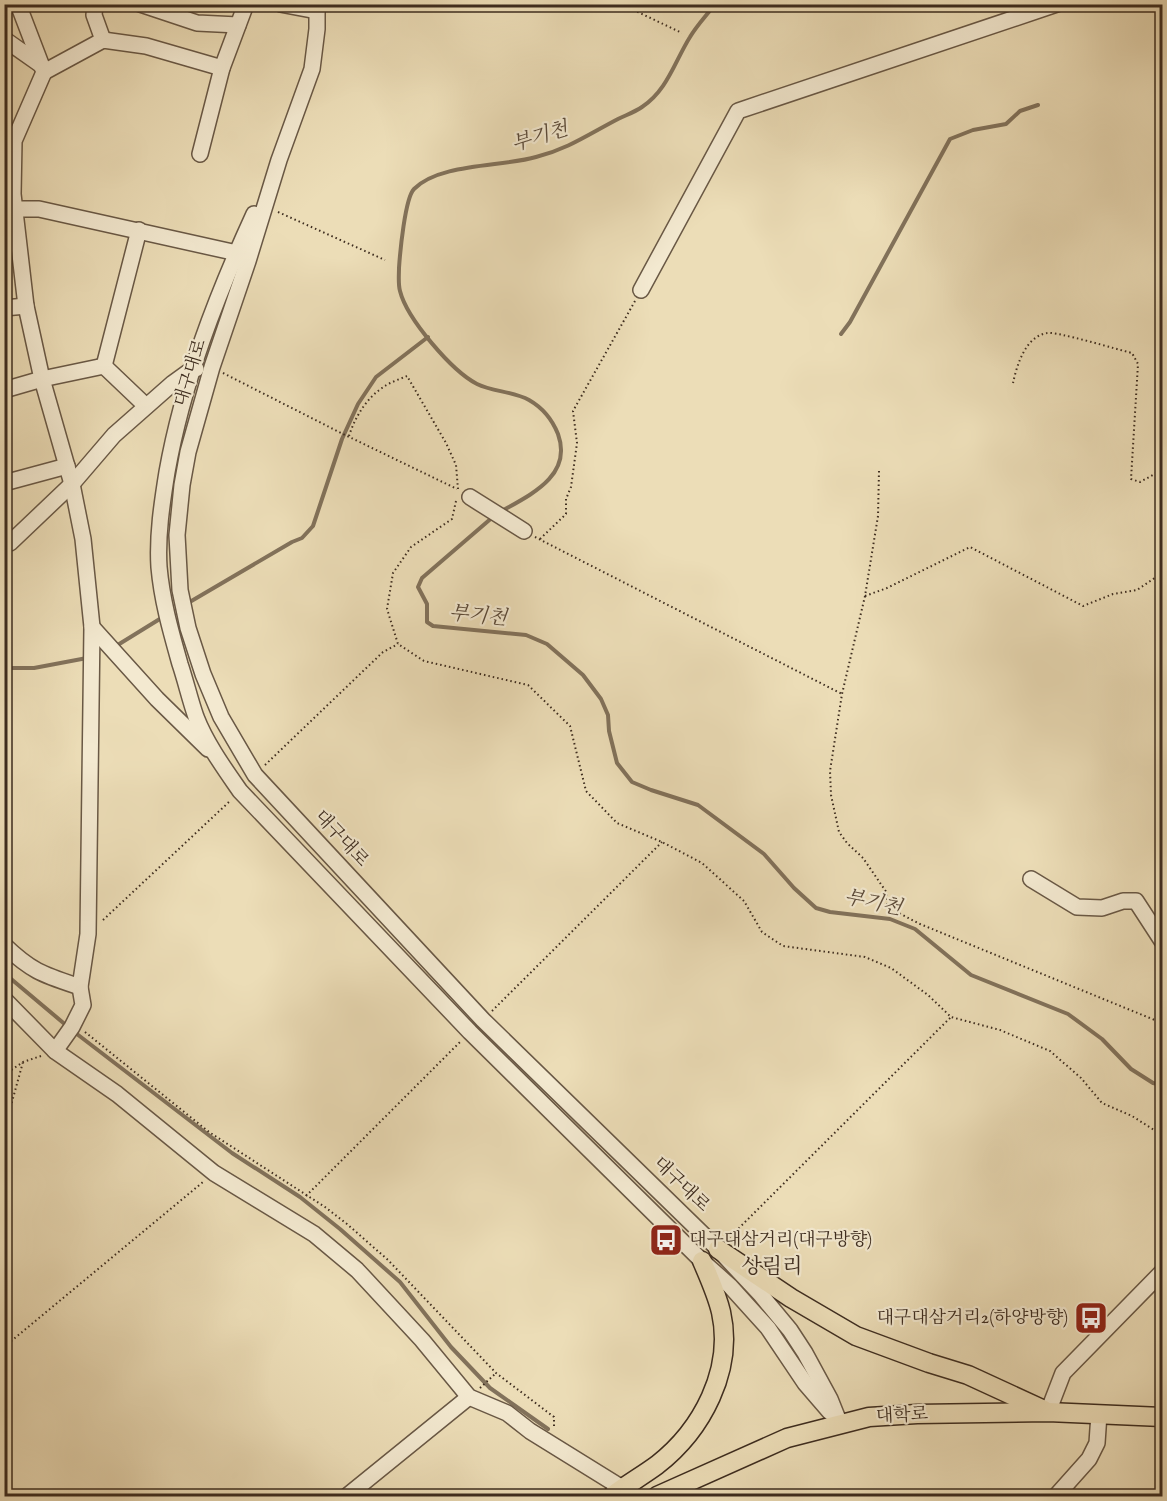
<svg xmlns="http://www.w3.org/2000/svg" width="1167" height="1501" viewBox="0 0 1167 1501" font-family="'IM FELL English','Noto Serif KR',serif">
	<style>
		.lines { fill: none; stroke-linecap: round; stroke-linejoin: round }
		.stream { stroke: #82725b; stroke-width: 4 }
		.minor-casing { stroke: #695845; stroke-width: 18 }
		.major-casing { stroke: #3d2c1f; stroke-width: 21 }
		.path { stroke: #3d2c1f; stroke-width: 2; stroke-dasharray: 1.5 3; stroke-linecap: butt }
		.minor { stroke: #f3e9d0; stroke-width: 15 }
		.major { stroke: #ecddb7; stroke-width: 18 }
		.labels { text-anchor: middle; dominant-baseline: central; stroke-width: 4.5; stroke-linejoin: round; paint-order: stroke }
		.street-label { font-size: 18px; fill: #3d2c1f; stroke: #f3e9d0 }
		.poi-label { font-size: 18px; fill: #3d2c1f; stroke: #f3e9d0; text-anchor: start }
		.water-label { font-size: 20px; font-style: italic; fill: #5a4938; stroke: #f3e9d0 }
		.quarter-label { font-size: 21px; fill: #3d2c1f; stroke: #f3e9d0 }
	</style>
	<rect width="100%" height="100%" fill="#ecddb7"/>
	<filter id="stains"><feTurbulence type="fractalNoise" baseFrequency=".00333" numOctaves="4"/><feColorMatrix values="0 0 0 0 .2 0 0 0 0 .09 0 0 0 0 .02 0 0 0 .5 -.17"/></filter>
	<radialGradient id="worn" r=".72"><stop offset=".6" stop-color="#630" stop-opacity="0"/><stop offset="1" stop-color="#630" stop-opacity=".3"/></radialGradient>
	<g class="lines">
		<g class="stream">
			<polyline points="841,334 850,322 950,139 973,130 1006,124 1020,111 1038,105"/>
			<path d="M500 512C530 495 573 476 558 434 552 419 543 408 529 400 513 391 493 392 477 384 452 371 407 319 400 291 398 284 399 275 399 268 400 253 405 198 414 189 440 163 502 167 536 157 568 149 589 134 618 119 626 115 635 112 642 107 667 91 675 61 690 37 697 25 707 15 715 4"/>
			<polyline points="494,516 422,578 418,587 427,604 427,622 433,626 526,635 547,644 583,675 601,699 608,715 609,731 617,763 632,782 651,790 698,805 764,854 794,888 816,908 830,912 890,919 915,929 971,975 1068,1014 1102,1039 1131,1069 1153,1083 1162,1085"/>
			<polyline points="188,603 292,542 302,538 313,526 342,439 358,404 376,377 428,337"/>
			<polyline points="116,646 163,617"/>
			<polyline points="4,668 34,668 87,658"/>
			<polyline points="4,973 67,1026"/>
			<polyline points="73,1031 232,1153 300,1197 340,1229 400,1282 451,1347 490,1388 548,1429"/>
		</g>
		<g class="minor-casing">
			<g id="minor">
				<polyline points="18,4 44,72 14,141 13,194 26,306 42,379 72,484 83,539 92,627 88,934 80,987 83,1005 72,1027 55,1051"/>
				<polyline points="95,4 94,15 103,40"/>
				<polyline points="140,4 197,23 238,25"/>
				<polyline points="280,4 317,11"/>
				<polyline points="317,4 317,29 312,69 279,160 248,261 212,367 188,452 182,485 177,535 180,590 188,628 203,674 221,717 255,775 483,1020 718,1249 761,1295 790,1330 805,1353 830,1399 840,1424"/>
				<polyline points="4,39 41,65"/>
				<polyline points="44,72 103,40 146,46 222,68"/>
				<polyline points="200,154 222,68 246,4"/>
				<polyline points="15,209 39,209 237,253"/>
				<path d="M254 214C216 297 183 382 167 472 162 503 157 536 159 567 162 601 171 632 180 664 186 682 190 700 196 717 206 743 224 768 240 791L470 1032 702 1261 730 1286 768 1328 805 1383 830 1412"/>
				<polyline points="641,290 738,111 1057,4"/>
				<polyline points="4,308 26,306"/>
				<polyline points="104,366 139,230"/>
				<polyline points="4,390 42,379 104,366 146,406"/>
				<polyline points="4,483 67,466"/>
				<polyline points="470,497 524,531"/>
				<polyline points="4,537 10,543 72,484 114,435 173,383 191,370 196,369"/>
				<polyline points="92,627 157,699 208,749"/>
				<polyline points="1031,879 1077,907 1102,908 1123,901 1136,901 1162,941"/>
				<path d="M4 945C32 972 44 975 80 987"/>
				<polyline points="4,999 55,1051 117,1094 214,1173 314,1234 357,1270 422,1340 469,1397 507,1413 530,1431 622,1488"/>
				<polyline points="1048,1412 1063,1373 1162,1272"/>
				<polyline points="347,1496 469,1397"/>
				<polyline points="1056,1496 1089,1459 1097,1443 1099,1414"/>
			</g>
		</g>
		<g class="major-casing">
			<g id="major">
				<polyline points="718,1249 791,1298 856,1336 929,1363 968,1375 1044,1410"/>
				<path d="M612 1496C626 1485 642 1476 657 1465 702 1430 734 1370 721 1312 717 1295 709 1277 702 1261"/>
				<polyline points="657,1496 787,1438 869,1417 917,1414 1048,1412 1162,1417"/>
			</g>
		</g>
		<g class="path">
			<polyline points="621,4 682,33"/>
			<polyline points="278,212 385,260"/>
			<polyline points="223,373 341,433 457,489"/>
			<path d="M1013 383C1017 365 1025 337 1047 333 1056 331 1119 350 1132 353L1138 364 1131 479 1140 482 1162 470"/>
			<path d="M349 436C355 417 367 397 385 386 391 382 400 379 407 376L446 443 456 465 458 489"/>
			<polyline points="879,471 878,516 865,596 842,694 830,771 831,795 839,832 847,843 863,858 887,893 887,907 920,924 1162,1023"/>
			<polyline points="456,501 452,519 411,547 393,573 387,609 398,644 424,661 528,685 570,726 586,791 617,823 662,842 702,863 744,901 762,932 783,946 865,957 891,968 928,995 951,1017 1000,1030 1050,1051 1081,1078 1102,1103 1132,1116 1162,1135"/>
			<polyline points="535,537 842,694"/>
			<polyline points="540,539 566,514 566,499 571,487 577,443 573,411 635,301"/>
			<polyline points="865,596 887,588 970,547 1083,606 1113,594 1137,590 1162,573"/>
			<polyline points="265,765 383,652 398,644"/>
			<polyline points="103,920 230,801"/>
			<polyline points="492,1011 662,842"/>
			<polyline points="85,1032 209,1132 325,1207 347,1224 388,1260 496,1373 554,1417 554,1429"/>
			<polyline points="4,1075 23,1062 41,1056"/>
			<polyline points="4,1119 10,1109 23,1062"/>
			<polyline points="306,1196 460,1042"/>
			<polyline points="729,1238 951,1017"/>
			<polyline points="4,1347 203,1182"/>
			<polyline points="480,1388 496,1373"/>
		</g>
		<use href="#minor" class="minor"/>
		<use href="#major" class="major"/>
	</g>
	<defs>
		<g id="bus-square" transform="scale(1.725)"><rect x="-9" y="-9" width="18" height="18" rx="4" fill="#8f2418" stroke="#f3e9d0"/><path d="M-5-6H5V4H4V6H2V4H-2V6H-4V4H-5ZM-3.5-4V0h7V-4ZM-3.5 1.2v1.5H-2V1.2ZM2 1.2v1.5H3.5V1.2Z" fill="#fff"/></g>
	</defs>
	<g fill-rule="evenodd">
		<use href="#bus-square" x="666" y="1240"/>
		<use href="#bus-square" x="1091" y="1318"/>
	</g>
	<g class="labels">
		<g class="street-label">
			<text transform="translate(191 373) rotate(-73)">대구대로</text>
			<text transform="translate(341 839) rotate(47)">대구대로</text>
			<text transform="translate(681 1185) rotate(44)">대구대로</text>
			<text transform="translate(902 1416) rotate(-3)">대학로</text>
		</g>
		<g class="poi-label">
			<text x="689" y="1240">대구대삼거리(대구방향)</text>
			<text x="1068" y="1318" text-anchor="end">대구대삼거리2(하양방향)</text>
		</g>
		<g class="water-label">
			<text transform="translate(540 137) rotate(-17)">부기천</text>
			<text transform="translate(478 616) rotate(6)">부기천</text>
			<text transform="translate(873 903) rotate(12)">부기천</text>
		</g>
		<g class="quarter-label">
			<text x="772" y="1267">상림리</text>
		</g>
	</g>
	<rect width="1167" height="1501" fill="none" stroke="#ecddb7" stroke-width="24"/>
	<rect x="6" y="6" width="1155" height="1489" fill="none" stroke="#3d2c1f" stroke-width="3"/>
	<rect x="12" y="12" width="1143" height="1477" fill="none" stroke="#3d2c1f" stroke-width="1.5"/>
	<rect width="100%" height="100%" filter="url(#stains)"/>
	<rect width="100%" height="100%" fill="url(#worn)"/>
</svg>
